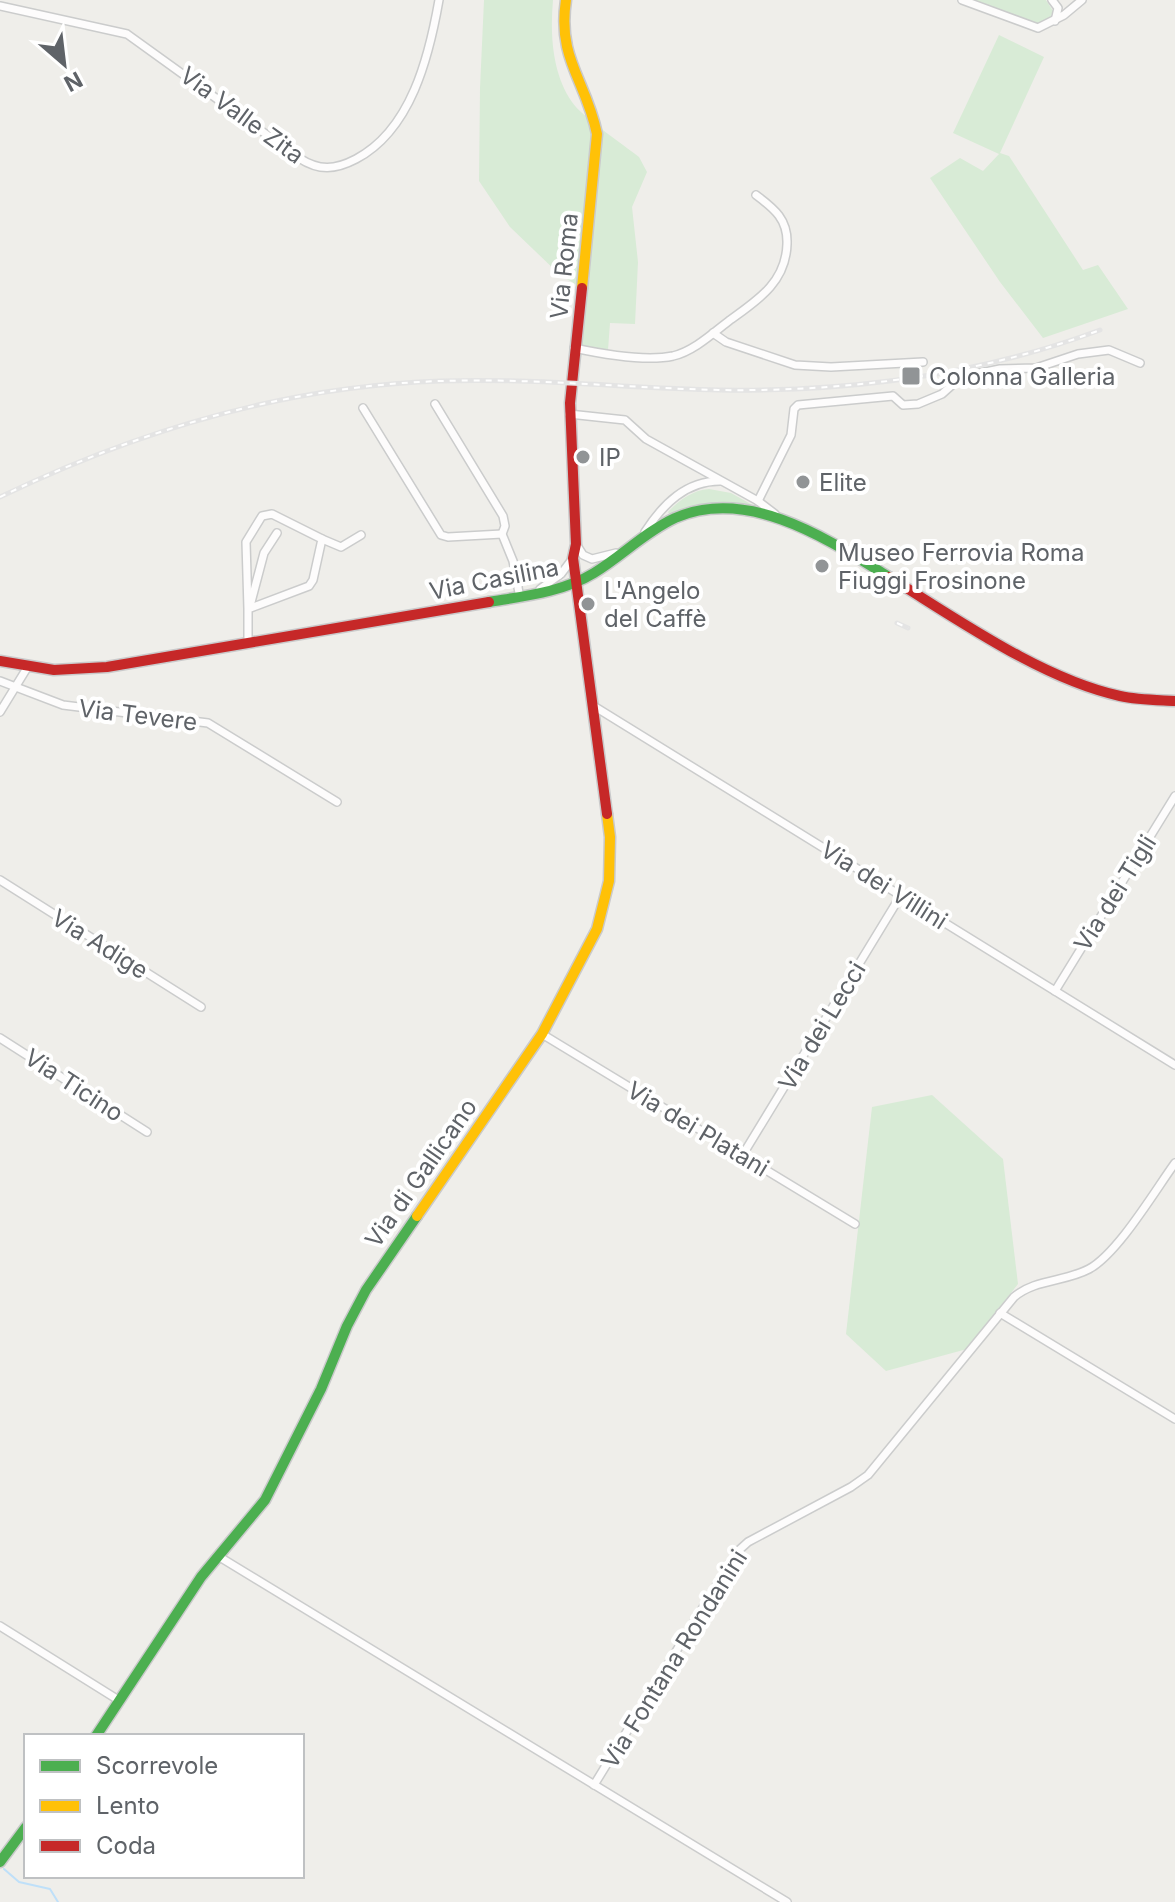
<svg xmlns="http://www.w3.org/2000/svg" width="1175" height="1902" viewBox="0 0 1175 1902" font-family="Inter,sans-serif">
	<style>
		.green { fill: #d8ebd6 }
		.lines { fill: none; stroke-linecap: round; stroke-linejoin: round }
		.stream { stroke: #bfe0f9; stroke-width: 2 }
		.street-casing { stroke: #cbcccc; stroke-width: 10 }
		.fast-casing { stroke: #cacacb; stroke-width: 13 }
		.slow-casing { stroke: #cacacb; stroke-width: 13 }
		.jam-casing { stroke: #cacacb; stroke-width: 13 }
		.street { stroke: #fdfcfc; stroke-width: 7 }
		.fast { stroke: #4caf50; stroke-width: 10 }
		.slow { stroke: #ffc107; stroke-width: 10 }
		.jam { stroke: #c62828; stroke-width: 10 }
		.rail-casing { stroke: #e4e4e4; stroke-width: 5 }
		.rail { stroke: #fff; stroke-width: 2; stroke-dasharray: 6; stroke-linecap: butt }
		.poi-dot { fill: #919496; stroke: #fff; stroke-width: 3 }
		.labels { text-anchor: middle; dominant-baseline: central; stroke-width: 8; stroke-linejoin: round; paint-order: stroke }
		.street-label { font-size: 24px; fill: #5f6368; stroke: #fff }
		.poi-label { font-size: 24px; fill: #5f6368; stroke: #fff; text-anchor: start }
	</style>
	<rect width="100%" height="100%" fill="#efeeea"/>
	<g class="green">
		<path d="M484 0H553C550 34 552 73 572 102 581 116 624 145 639 157L647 172 632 207 638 262 635 324 610 323 608 350 598 351 580 346 586 291 559 274 510 227 479 181 480 88Z"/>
		<polygon points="973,0 1046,0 1053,11 1049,20 1040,24 1027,21"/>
		<polygon points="999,35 1044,57 1000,153 1009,156 1083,270 1098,265 1128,309 1043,338 1000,282 930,178 960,158 983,171 999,154 953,133"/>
		<path d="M709 489 731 493 756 507 684 509 669 514 668 512C679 500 693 490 709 489Z"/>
		<polygon points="932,1095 1003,1159 1018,1284 967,1349 886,1371 846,1334 872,1107"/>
	</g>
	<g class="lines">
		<polyline class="stream" points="4,1869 19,1882 50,1889 58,1902"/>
		<g class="street-casing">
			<g id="street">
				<polyline points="962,0 1038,28 1064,15 1082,0"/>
				<polyline points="1052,0 1058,8 1055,21"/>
				<path d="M0 6 127 34 299 158C319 171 335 170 356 159 411 130 429 57 439 0"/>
				<polyline points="713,333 726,342 795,365 831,367 923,362"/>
				<path d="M574 348C602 354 645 362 673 356 694 351 713 333 730 320 758 300 786 282 787 244 788 220 775 209 756 195"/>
				<polyline points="435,404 503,516 505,526 502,534 513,561 520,598"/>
				<polyline points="363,408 441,535 448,537 502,534"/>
				<polyline points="569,414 625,420 646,439 758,501 775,514"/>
				<polyline points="758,501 791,435 794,409 798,405 893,396 903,405 918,404 942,394 961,377 1000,369 1036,368 1078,354 1109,350 1140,363"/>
				<path d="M645 532C663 504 686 481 720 481"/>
				<polyline points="322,539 341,547 361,535"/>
				<polyline points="576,544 583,555 592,559 616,553"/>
				<polyline points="540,589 561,574 573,558"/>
				<polyline points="250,606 264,553 277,533"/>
				<polyline points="248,609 246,542 262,516 272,514 322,539 313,580 309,586 248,609 248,644"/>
				<polyline points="0,681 63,705 208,723 337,802"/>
				<polyline points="592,705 1175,1065"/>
				<polyline points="0,712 27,668"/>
				<polyline points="0,880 201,1007"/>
				<polyline points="1055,991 1175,796"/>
				<polyline points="542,1034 855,1224"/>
				<polyline points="0,1038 147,1132"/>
				<polyline points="742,1156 901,895"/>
				<polyline points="1000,1313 1175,1419"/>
				<polyline points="218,1556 787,1902"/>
				<polyline points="0,1626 120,1701"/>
				<path d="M594 1785 737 1552 748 1542 851 1487 868 1475 1014 1297C1035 1279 1065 1282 1089 1269 1118 1253 1154 1192 1175 1163"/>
			</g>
		</g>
		<g class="fast-casing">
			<g id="fast">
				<path d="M489 602C525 596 563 592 594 573 622 556 645 532 675 518 749 486 829 540 889 577"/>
				<polyline points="96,1736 201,1577 265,1500 321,1389 347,1326 366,1290 417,1216"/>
				<polyline points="0,1862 26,1827"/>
			</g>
		</g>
		<g class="slow-casing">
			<g id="slow">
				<path d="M566 0C557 59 586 80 597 134L582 288"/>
				<polyline points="417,1216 542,1034 597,929 609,881 610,837 607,814"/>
			</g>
		</g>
		<g class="jam-casing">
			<g id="jam">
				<polyline points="582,288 570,403 576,544 573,558 607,814"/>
				<path d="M889 577C957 619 1042 679 1120 696 1138 700 1157 700 1175 701"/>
				<polyline points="0,661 54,670 107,667 489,602"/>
			</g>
		</g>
		<use href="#street" class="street"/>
		<use href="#fast" class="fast"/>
		<use href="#slow" class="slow"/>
		<use href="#jam" class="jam"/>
		<g class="rail-casing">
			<g id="rail">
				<path d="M0 497C139 430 287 386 441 381 534 378 627 388 719 390 847 392 980 375 1100 330"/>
				<polyline points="897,623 908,628"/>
			</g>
		</g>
		<use href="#rail" class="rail"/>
	</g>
	<g class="poi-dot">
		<rect x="901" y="366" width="20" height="20" rx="4"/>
		<circle cx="583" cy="457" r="8"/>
		<circle cx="803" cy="482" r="8"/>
		<circle cx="822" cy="566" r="8"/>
		<circle cx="588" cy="604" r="8"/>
	</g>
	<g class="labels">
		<g class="street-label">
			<text transform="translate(242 115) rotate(36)">Via Valle Zita</text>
			<text transform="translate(564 266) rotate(-84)">Via Roma</text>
			<text transform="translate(494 579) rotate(-11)">Via Casilina</text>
			<text transform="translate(138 715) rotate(7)">Via Tevere</text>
			<text transform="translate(884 885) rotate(32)">Via dei Villini</text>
			<text transform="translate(1115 893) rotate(-58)">Via dei Tigli</text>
			<text transform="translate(100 944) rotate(32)">Via Adige</text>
			<text transform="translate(822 1026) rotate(-59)">Via dei Lecci</text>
			<text transform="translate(74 1085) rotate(33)">Via Ticino</text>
			<text transform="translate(698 1129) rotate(31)">Via dei Platani</text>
			<text transform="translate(421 1173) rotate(-55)">Via di Gallicano</text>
			<text transform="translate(674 1659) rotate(-58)">Via Fontana Rondanini</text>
		</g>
		<g class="poi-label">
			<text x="929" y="376">Colonna Galleria</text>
			<text x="599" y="457">IP</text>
			<text x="819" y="482">Elite</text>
			<text x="838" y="552">Museo Ferrovia Roma<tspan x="838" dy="28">Fiuggi Frosinone</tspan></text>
			<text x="604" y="590">L'Angelo<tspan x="604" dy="28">del Caffè</tspan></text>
		</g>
	</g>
	<rect x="24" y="1734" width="280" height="144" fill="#ffffff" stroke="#bfc1c3" stroke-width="2"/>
	<rect x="40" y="1760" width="40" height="12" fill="#4caf50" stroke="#bfc1c3" stroke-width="2"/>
	<text x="96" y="1774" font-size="24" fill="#5f6368">Scorrevole</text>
	<rect x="40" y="1800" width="40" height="12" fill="#ffc107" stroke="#bfc1c3" stroke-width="2"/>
	<text x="96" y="1814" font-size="24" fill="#5f6368">Lento</text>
	<rect x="40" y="1840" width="40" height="12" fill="#c62828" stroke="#bfc1c3" stroke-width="2"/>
	<text x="96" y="1854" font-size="24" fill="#5f6368">Coda</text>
	<g transform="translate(64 64) rotate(152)" stroke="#ffffff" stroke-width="6" paint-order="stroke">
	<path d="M0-6L14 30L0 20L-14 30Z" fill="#5f6368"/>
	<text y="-12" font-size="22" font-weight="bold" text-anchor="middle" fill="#5f6368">N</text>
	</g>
</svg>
